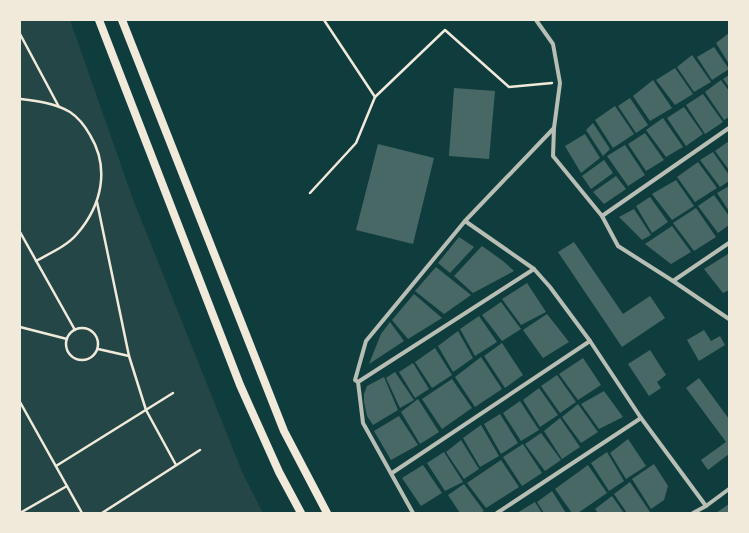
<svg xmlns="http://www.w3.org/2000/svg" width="749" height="533" viewBox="0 0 749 533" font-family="Barlow,sans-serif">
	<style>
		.green { fill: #244646 }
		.building { fill: #486865 }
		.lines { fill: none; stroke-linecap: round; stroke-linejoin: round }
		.path { stroke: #f1e9da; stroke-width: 2.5 }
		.minor { stroke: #b8beb3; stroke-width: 4 }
		.secondary { stroke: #f1e9da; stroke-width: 8 }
	</style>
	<rect width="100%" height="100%" fill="#0f3d3e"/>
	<polygon class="green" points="20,20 70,20 134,202 243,474 263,513 20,513"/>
	<g class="building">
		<polygon points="729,33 729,64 716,43"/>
		<polygon points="714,47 729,69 712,80 697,57"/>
		<polygon points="692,55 711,82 694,92 677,67"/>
		<polygon points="675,68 693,94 675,105 656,80"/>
		<polygon points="729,75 729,87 723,79"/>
		<polygon points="653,80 672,108 650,121 633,96"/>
		<polygon points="721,80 729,91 729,117 724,120 705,92"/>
		<polygon points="454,88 495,91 489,159 449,156"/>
		<polygon points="703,94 723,122 705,134 686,105"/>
		<polygon points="630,98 648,125 636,133 618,106"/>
		<polygon points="615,106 634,134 613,148 595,120"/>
		<polygon points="684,107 703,134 686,146 667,118"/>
		<polygon points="663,118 683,147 666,157 646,130"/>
		<polygon points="593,123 610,149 603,156 586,130"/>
		<polygon points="645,133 664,160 646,171 628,144"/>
		<polygon points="585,134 600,158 581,173 565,146"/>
		<polygon points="729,141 729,170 715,151"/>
		<polygon points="378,144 434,158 413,244 356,230"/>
		<polygon points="625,145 645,175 628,186 607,156"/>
		<polygon points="713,152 729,175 729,181 720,187 700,160"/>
		<polygon points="604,160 613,173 591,189 582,176"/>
		<polygon points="698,162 717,188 695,202 677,177"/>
		<polygon points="616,176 626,189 604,204 593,192"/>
		<polygon points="676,180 694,206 672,220 652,194"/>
		<polygon points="729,186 729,211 717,193"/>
		<polygon points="714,195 729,216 729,225 718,233 698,206"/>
		<polygon points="650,197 668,222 652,233 636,206"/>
		<polygon points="696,208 716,237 694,251 673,223"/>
		<polygon points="634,209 651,235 642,240 619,217"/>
		<polygon points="672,226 691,252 671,264 645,244"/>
		<polygon points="459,237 474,247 450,273 438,263"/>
		<polygon points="574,242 623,314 650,296 665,318 622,347 558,252"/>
		<polygon points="482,246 503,261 514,271 473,293 454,276"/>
		<polygon points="728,254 729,256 729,290 723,293 704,269"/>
		<polygon points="436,267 471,295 444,314 415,291"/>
		<polygon points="527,283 546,312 521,325 502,299"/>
		<polygon points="414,294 442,318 408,339 392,320"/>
		<polygon points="501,302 521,329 502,341 482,315"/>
		<polygon points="547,314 569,342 543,358 523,330"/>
		<polygon points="479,316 497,342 475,356 460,329"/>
		<polygon points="390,322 404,341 369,364 381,334"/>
		<polygon points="704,330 711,341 720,336 725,345 699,361 687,340"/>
		<polygon points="458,331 473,358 453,372 438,346"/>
		<polygon points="502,343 523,375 505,388 484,356"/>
		<polygon points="435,348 452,375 432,388 415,362"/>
		<polygon points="650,350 666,375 657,382 661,388 649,396 628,364"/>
		<polygon points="481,357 502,389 475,407 455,377"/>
		<polygon points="583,358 601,385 578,400 559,374"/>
		<polygon points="413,363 429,389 415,398 399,372"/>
		<polygon points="395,372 414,400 400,408 386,378"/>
		<polygon points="557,375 576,402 560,413 541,386"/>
		<polygon points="384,377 398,410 373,425 367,416 364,402 364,394 367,386"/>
		<polygon points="699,378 729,419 729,454 708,470 701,460 726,442 686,388"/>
		<polygon points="452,379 472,408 442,429 422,399"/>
		<polygon points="539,388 558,415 540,427 523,400"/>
		<polygon points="604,391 623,417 599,429 581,404"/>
		<polygon points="418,399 439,432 420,444 401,412"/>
		<polygon points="520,401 539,430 521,441 503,413"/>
		<polygon points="578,404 598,432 581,443 562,417"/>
		<polygon points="500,414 518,443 501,454 484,424"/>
		<polygon points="399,416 418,445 391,460 374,431"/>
		<polygon points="560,418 580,447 562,459 544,431"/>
		<polygon points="481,425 499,456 480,467 463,438"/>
		<polygon points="541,433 561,460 545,471 525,444"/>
		<polygon points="628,439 646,466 626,479 610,453"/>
		<polygon points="461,440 479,469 464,479 446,452"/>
		<polygon points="523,444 542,473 522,486 503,457"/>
		<polygon points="444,452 463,482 445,491 427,463"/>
		<polygon points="607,452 624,481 609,491 591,463"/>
		<polygon points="501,460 519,487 486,508 467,483"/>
		<polygon points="654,464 668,486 664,500 651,509 632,479"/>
		<polygon points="423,465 442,493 421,506 402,478"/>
		<polygon points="588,465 607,493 578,513 572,513 555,489"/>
		<polygon points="630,482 650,512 649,513 627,513 614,494"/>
		<polygon points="464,484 484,511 480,513 460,513 448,495"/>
		<polygon points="552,491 566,513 544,513 537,502"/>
		<polygon points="612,496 624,513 598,513 595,509"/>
		<polygon points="535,502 542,513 517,513"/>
		<polygon points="729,504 729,513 716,513"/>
	</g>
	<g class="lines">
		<g class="path">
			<polyline points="324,20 375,97"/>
			<polyline points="20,34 59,107"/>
			<path d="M20 99C37 101 55 103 70 112 79 118 85 126 90 135 110 168 102 205 77 234 67 246 50 253 36 261"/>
			<polyline points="310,193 356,143 375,97 445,30 509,87 552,83"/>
			<polyline points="97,202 129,356 146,410 176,465"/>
			<polyline points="20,232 75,330"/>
			<polyline points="20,327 67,339"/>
			<circle cx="82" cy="344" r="16"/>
			<polyline points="98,349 129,356"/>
			<polyline points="20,402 82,513"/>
			<polyline points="56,466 173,393"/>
			<polyline points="20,513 67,486"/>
			<polyline points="102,513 200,450"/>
		</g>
		<g class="minor">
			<polyline points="536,20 553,44 560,83 554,128 553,156 602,216 618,246 673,281 729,319"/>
			<polyline points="602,216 729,128"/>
			<polyline points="465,221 534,269 550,287 590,341 641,418 706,506"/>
			<polyline points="673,281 729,243"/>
			<polyline points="358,382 534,269"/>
			<polyline points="392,473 590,341"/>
			<polyline points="413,513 363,423 358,382 355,380 366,341 465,221 554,128"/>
			<polyline points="497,513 641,418"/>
			<polyline points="693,513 706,506 729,489"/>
		</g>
		<g class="secondary">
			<polyline points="99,20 240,385 279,472 301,513"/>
			<polyline points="122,20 284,431 327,513"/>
		</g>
	</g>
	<rect width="749" height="533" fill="none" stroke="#f1e9da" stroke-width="42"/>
</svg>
